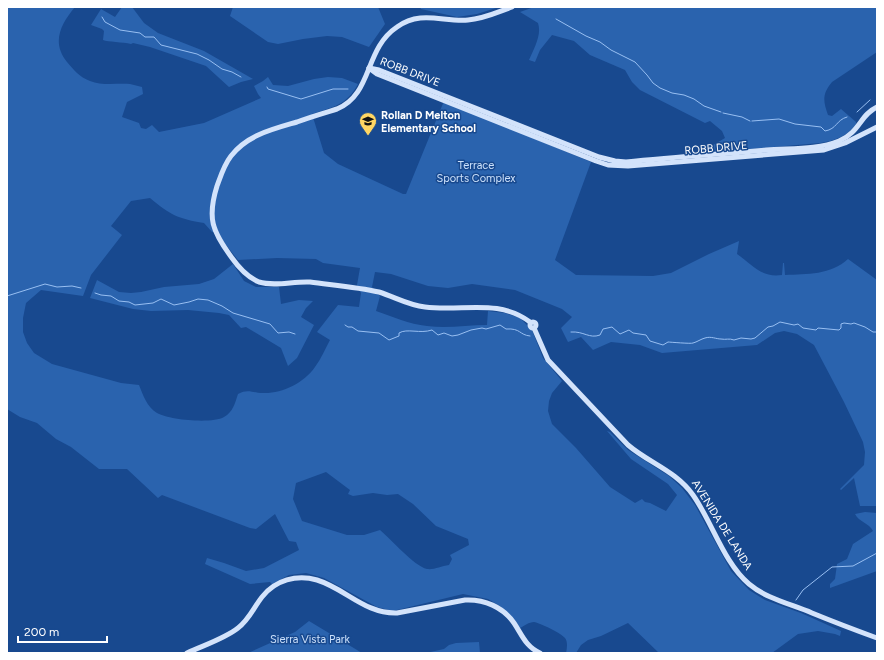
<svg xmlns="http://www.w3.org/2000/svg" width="884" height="660" viewBox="0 0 884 660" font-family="Figtree,sans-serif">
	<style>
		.green { fill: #2a63ae; fill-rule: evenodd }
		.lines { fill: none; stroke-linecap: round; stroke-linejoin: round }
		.stream { stroke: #98bff2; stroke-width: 1 }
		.secondary { stroke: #d3e3fb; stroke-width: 5 }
		.labels { text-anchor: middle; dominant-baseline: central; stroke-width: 3; stroke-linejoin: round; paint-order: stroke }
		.street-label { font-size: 11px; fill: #fff; stroke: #18498f }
		.poi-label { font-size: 11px; font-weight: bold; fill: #fff; stroke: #18498f; text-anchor: start }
		.park-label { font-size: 11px; fill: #cbe0fb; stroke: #18498f }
	</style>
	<rect width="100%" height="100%" fill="#18498f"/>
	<g class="green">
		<path d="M7 7H75C61 24 51 42 67 62 74 70 79 77 90 81 102 86 117 83 130 84 134 85 138 86 142 87L143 94 127 102 122 117 139 123 141 128 146 129 152 125 159 132 204 123 261 98 258 94 254 86 263 81 268 77 273 85 288 86 314 79 328 77 342 78 358 84C347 105 333 107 312 114L324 153 338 164 403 194H406L444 101 591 162 555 260 576 275 653 276 671 273 709 254 739 241 737 254C753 265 761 278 782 275L783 263H784L785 275C807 274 831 275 848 259L877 280V506H860L854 478 841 490 840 489 864 465 865 452 863 442 844 402 814 345 797 334 784 331 775 333 757 345 662 353 640 345 611 342 593 350 581 337 568 342 561 328 572 317 562 309 515 290 472 284 448 288 428 286 391 274 375 272 372 287 380 296 376 311C393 317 409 324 427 326 447 329 467 325 487 325L488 311 505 313 520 318 532 330 543 358 562 381 552 393 549 401 548 411 552 424 576 448 610 487 635 503 642 499 645 502 650 503 666 511 677 495 668 484 631 459 607 431 610 432 628 450 669 476 682 488 695 505 731 571 749 590 765 600 801 613 841 631 840 636 835 634 818 631 798 634 772 653H659L628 623 601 636 588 640 581 645 576 653H566C567 648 568 642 565 638 561 633 540 623 534 622 529 622 524 626 520 628L500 606 488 599 463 594 393 611 377 607 324 578 306 573 289 575 272 584 270 582 250 584 205 564 207 558 224 563 246 571 264 568 299 550 296 542 289 541 275 514 256 529 250 528 162 495 158 498 127 469H99L71 447 56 439 37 423 20 417 7 409ZM150 198C170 215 179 219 204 223L212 232H218L222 240 238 260 277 258 316 259 323 263 360 268 357 285 361 293 359 307 338 305 317 332 330 340C325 349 321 359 315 367 304 383 283 393 265 393 254 394 249 388 238 394 235 403 233 412 224 417 212 424 169 420 157 413 147 407 143 395 139 385L121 383 52 364 34 353 27 343 23 332V318L26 303 41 290 83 296 91 275 122 235 111 226 131 201ZM326 472 350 490 348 494 353 496 373 493 387 495 398 494 413 504 436 526 468 539 469 545 450 555 452 559 449 565C441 566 434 570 427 569 414 566 391 539 380 530L364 535H347L302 521 293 499 296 483Z"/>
		<path d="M122 7H132L144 23 158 33 204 51 253 79 241 82 229 87 206 66 150 47 133 43 131 44C123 42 108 42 103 40L104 31 102 29 91 25 101 9 115 17Z"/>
		<polygon points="233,7 378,7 385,24 369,47 342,37 327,36 303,39 278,44 268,42 230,16"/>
		<polygon points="420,7 499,7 477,14 457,17 421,9"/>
		<path d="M534 7H877V52L832 82C822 94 823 101 828 115L832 116 841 109 856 122V124C848 136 834 141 820 143L716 152 715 150 703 151 709 145H713L725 138 722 131 710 121 705 123 640 90 632 82 625 70 590 55 574 41 552 35 540 50 535 62 529 60C534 48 542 35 538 23L520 12Z"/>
		<polygon points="233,264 244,281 256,287 279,287 281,304 299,300 313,301 306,308 301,317 314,325 297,358 288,366 281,348 246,327 241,328 229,315 219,313 188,310 151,311 133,309 90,298 97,280 119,292 131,293 141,292 164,287 199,284 214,279"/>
		<path d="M865 512 877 513V571L830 588V584L835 579 837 564 847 559 853 544 873 531C869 523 859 522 855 514Z"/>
		<polygon points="309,621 362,653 248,653 295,632"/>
		<polygon points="479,642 480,653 426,653 444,649 449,645 456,643"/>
	</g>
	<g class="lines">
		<g class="stream">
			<polyline points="102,17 105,22 120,30 140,33 145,37 154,37 161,45 197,54 209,60 222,69 232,72 241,77"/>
			<polyline points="556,19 586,36 600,42 611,50 635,62 647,75 653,83 660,88 672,93 684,95 694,99 704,106 721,112"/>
			<polyline points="267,87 268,89 301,99 333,89 348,89"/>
			<polyline points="857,112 870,100"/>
			<polyline points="723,113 742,117 750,121"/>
			<path d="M752 121 779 119 795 124 821 127 825 131C837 129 836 120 847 117"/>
			<polyline points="95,293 101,295 111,296 119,301 129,302 135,305 153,303 161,299 174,305 189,302 198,299 208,300 222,306 233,313 270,324 278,333 289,332 295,334"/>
			<polyline points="7,296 45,284 57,287 72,286 81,288"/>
			<path d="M345 325 348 327H352L358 331 379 333 389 340 399 336V333C407 328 420 334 432 330L438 335 444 333 452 336 458 335 471 330 482 328 486 329 500 325 506 329C521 328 519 335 530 336"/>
			<path d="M571 332C584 331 589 339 600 335L603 329 612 327 620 334 629 330 633 333 646 335 650 341 663 345 668 342C669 342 692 344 693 343 697 342 701 339 705 338 711 336 716 339 721 339 726 340 729 338 734 340L741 338 751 339 755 338 768 327 773 326 780 322 794 325 798 324 803 328 816 330 818 328 839 330 841 328V324L844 323 851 324 854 323 865 327 873 332H877"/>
			<polyline points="796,600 803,590 832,567 853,566 877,553"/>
		</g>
		<g class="secondary">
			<path d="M512 7C498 12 483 19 468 20 442 22 421 10 397 27 364 49 373 94 337 109 324 113 310 117 297 122 273 129 247 135 231 156 224 165 221 175 217 186 207 218 212 231 232 258 239 268 247 277 259 282 275 287 293 281 310 282 332 285 357 287 379 292 395 297 408 305 425 307 462 312 498 298 530 322"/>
			<path d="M369 68 379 70 599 157 615 161 626 162C673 157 720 154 766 150 790 148 817 150 839 141 860 132 860 115 877 107"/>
			<polyline points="369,68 377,74 596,161 608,165 628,166 824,150 845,143 877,127"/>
			<circle cx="533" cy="325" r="3"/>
			<path d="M534 328 548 360 628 445C649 463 676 471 693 495 712 522 724 563 749 584 767 599 791 604 812 613 834 622 855 630 877 638"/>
			<path d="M187 653C204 645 224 639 238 628 249 620 254 607 262 597 275 580 297 574 317 580 346 589 365 614 397 613L465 600C484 599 503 607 514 623 522 635 526 647 540 653"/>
		</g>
	</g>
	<defs>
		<g id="school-pin" transform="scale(0.9)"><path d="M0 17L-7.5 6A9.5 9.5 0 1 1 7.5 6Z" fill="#ffd663" stroke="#18498f"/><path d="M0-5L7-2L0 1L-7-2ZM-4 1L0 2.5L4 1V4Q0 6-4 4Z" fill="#111"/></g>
	</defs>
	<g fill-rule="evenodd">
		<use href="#school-pin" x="368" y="121"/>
	</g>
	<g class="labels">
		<g class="street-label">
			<text transform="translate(410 72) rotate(21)">ROBB DRIVE</text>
			<text transform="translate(716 148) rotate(-5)">ROBB DRIVE</text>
			<text transform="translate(722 525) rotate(58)">AVENIDA DE LANDA</text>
		</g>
		<g class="poi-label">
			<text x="381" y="115">Rollan D Melton<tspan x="381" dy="13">Elementary School</tspan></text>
		</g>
		<g class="park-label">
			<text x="476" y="165">Terrace<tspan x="476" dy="13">Sports Complex</tspan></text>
			<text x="310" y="639">Sierra Vista Park</text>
		</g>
	</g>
	<rect width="884" height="660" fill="none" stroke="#ffffff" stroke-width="16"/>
	<path d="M18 636v6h89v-6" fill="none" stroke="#ffffff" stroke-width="2"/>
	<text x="24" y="636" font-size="12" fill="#ffffff" stroke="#18498f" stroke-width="3" paint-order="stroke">200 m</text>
</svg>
